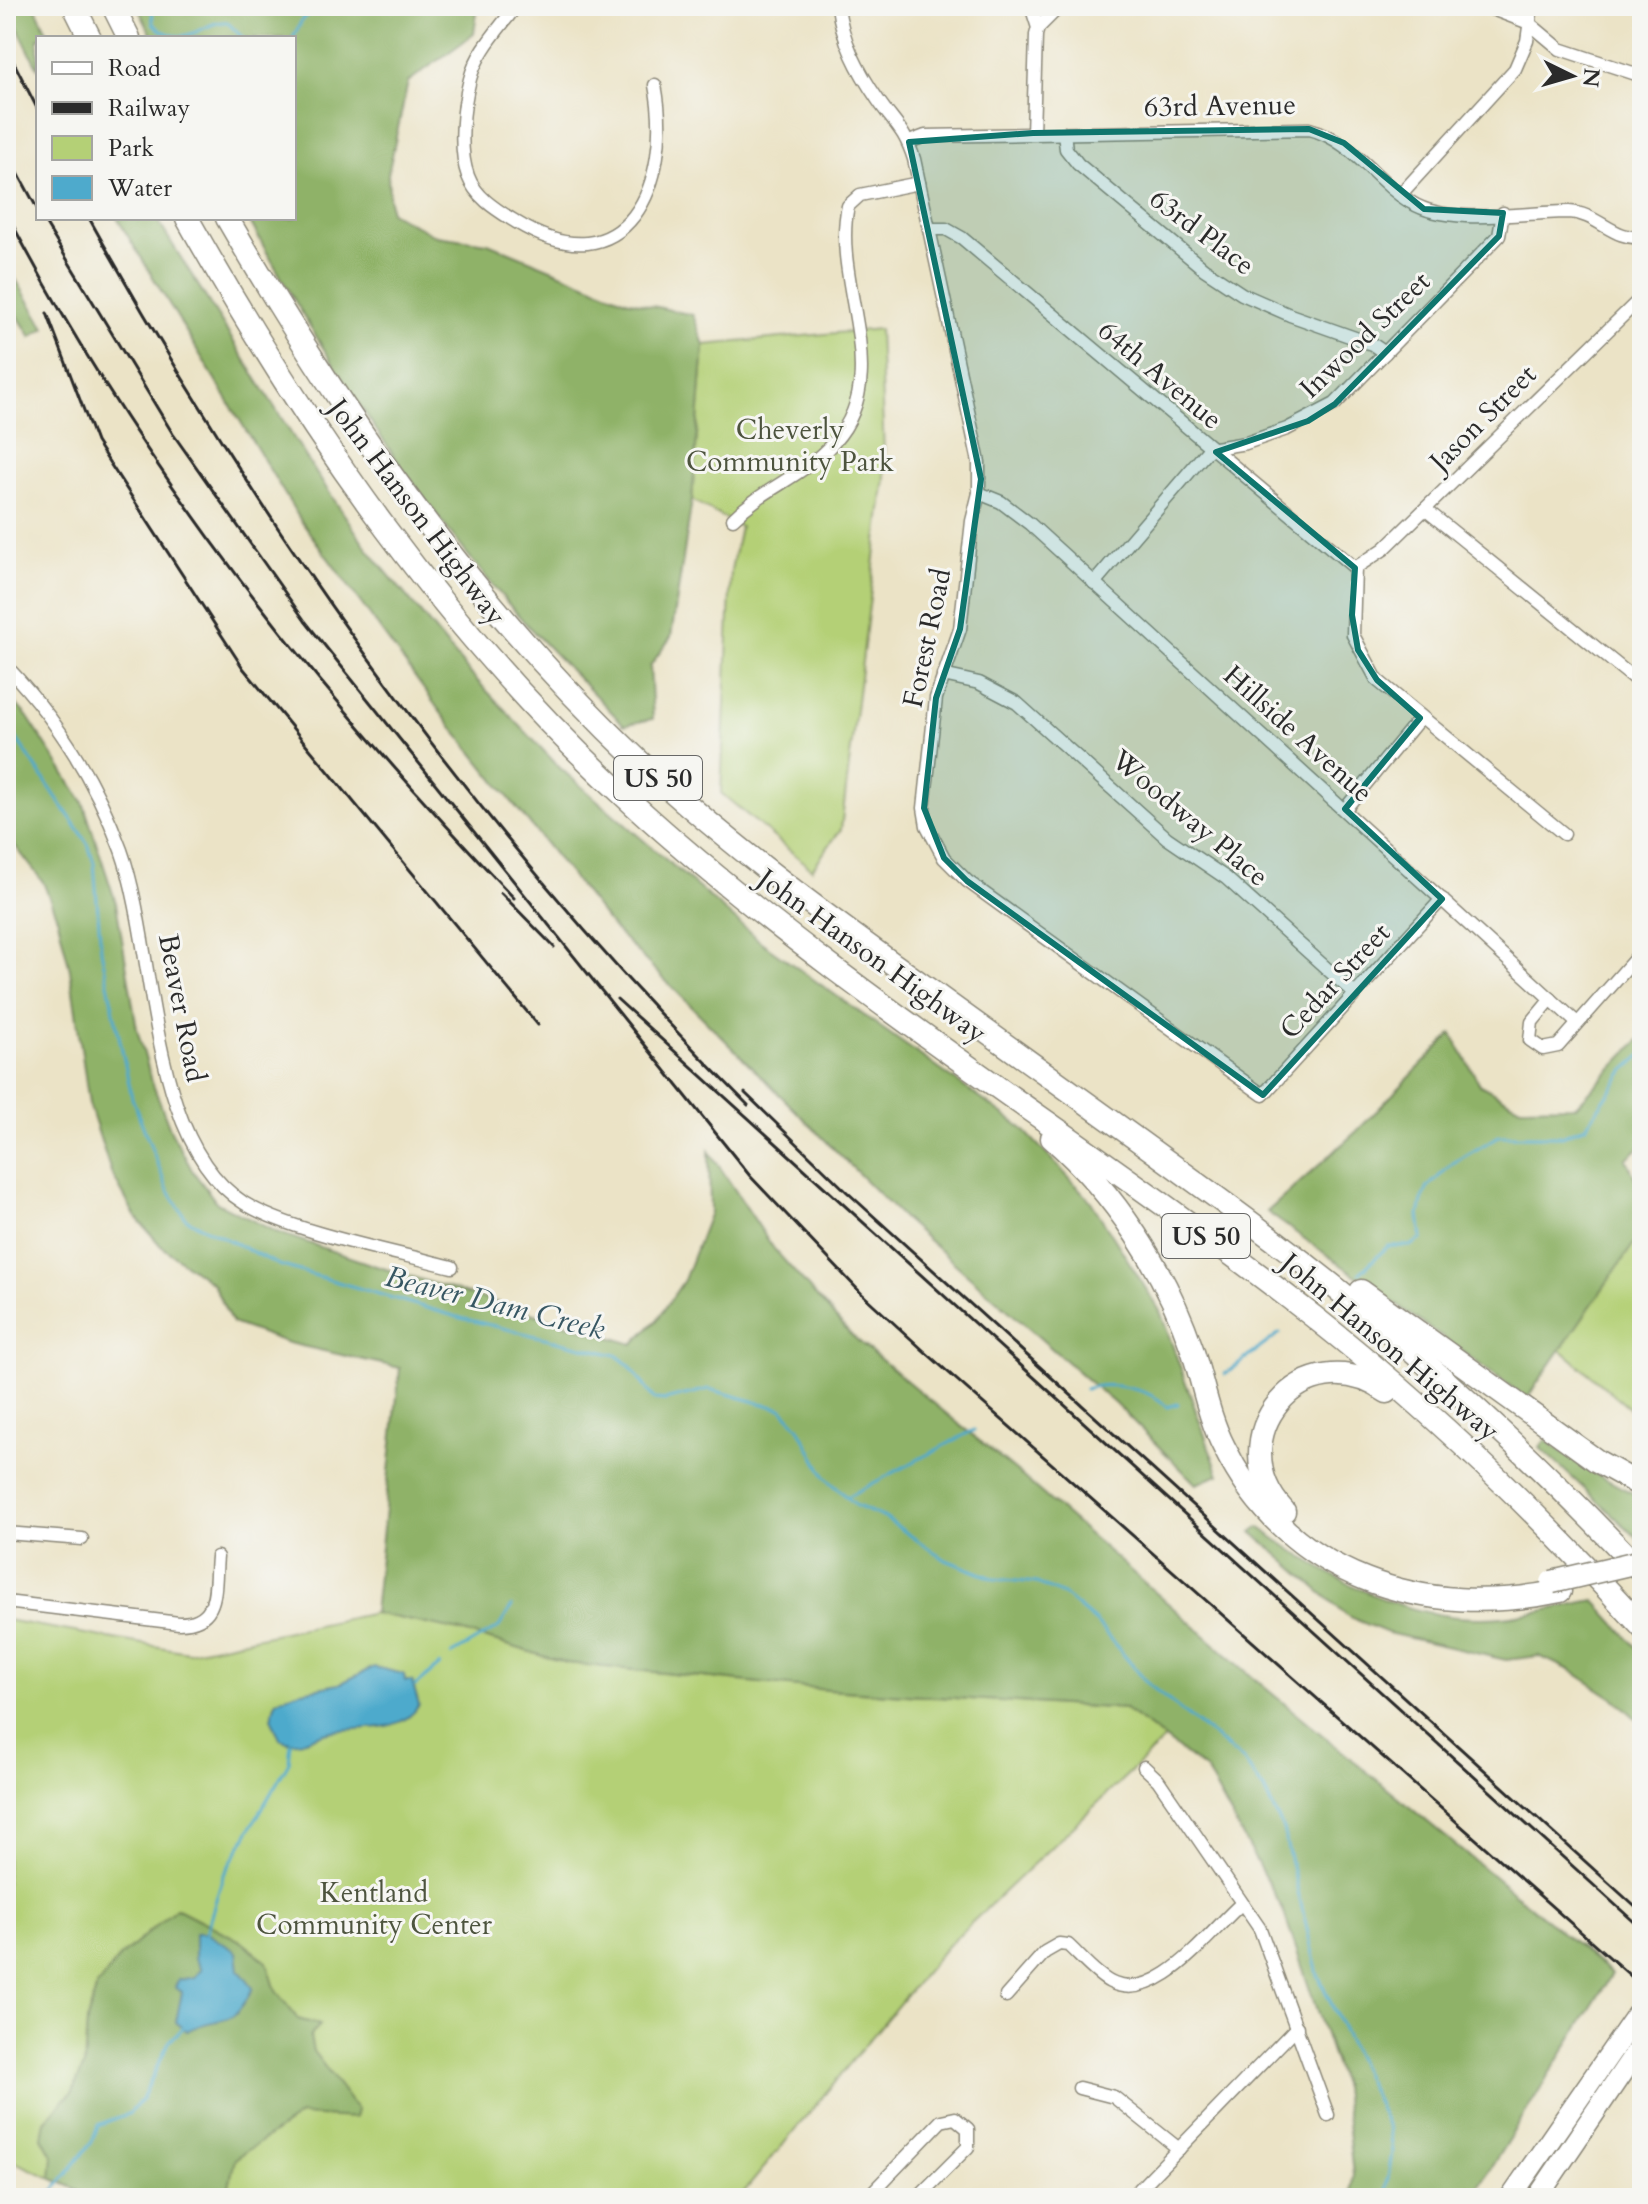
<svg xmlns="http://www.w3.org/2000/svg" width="1648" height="2204" viewBox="0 0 1648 2204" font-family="Cardo,serif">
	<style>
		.green { fill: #b4d076; stroke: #707e50; stroke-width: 2 }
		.forest { fill: #8fb267; stroke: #5d6e49; stroke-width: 2 }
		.water { fill: #4eaacc; stroke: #3c6a7c; stroke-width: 2 }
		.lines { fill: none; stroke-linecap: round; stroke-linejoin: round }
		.stream { stroke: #4eaacc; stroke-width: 3 }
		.street-casing { stroke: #8b8778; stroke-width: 15 }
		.primary-casing { stroke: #8b8778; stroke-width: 23 }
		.highway-casing { stroke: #8b8778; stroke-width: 25 }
		.street { stroke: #fff; stroke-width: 12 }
		.primary { stroke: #fff; stroke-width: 20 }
		.highway { stroke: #fff; stroke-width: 22 }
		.rail { stroke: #2b2b2b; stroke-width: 3 }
		.highway-bridge-casing { stroke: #8b8778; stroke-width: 25; stroke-linecap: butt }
		.highway-bridge { stroke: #fff; stroke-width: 22 }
		.marked { fill: #0f766e; fill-opacity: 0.2; stroke: #0f766e; stroke-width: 6; stroke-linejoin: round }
		.labels { text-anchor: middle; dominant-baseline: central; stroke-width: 6; stroke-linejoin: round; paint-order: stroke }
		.shield { fill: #f6f6f2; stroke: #686867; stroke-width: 2 }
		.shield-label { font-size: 26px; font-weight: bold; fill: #2b2b2b }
		.street-label { font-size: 28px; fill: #2b2b2b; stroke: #f6f6f2 }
		.park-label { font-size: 28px; fill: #4d543e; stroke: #f6f6f2 }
		.water-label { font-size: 30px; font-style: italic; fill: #375763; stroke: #f6f6f2 }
	</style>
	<rect width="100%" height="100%" fill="#f6f6f2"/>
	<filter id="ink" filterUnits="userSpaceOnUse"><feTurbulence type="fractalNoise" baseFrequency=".0125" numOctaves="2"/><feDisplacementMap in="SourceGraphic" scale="16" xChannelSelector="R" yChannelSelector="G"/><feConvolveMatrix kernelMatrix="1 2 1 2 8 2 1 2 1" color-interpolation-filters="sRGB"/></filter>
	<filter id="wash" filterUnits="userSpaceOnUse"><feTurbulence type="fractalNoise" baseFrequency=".006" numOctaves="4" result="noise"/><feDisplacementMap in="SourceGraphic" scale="32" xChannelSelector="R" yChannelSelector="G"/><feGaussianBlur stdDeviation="1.8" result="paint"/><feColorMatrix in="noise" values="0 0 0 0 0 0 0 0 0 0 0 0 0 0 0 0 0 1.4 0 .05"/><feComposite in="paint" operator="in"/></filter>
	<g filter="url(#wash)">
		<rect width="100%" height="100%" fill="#ebe3c6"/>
		<g class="green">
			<polygon points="879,329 885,478 841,829 812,869 721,793 731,570 740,527 692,500 704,345"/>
			<polygon points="1637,1238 1642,1243 1642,1419 1560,1349"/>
			<polygon points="374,1613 460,1631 567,1663 828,1690 1125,1709 1165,1739 946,1947 739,2198 96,2198 6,2158 6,1620 188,1652"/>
		</g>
		<g class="forest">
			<polygon points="7,6 35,6 50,38 38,38 38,69"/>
			<path d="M137 6H478L474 34 408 82 388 174 390 212 436 236 488 243 626 300 693 315 704 345 692 500 671 637 650 666 653 719 624 725C589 688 552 653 518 615 413 495 324 358 248 218H294V38H153Z"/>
			<polygon points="117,218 156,218 314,470 369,551 469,672 560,768 761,942 1022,1128 1090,1200 1160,1311 1219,1475 1196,1484 1123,1411 904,1219 613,928 444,717 301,521"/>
			<polygon points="6,263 45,328 31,337 6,297"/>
			<polygon points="6,693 27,716 83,802 116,903 137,1029 152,1082 171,1131 192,1170 217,1203 276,1232 376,1266 633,1344 657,1320 684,1280 710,1212 709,1151 774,1249 850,1334 1023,1477 1257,1681 1612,1974 1472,2198 1351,2198 1353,2174 1343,2088 1283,1910 1206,1770 1125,1709 828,1690 567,1663 460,1631 374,1613 400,1368 288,1343 232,1323 213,1284 161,1246 135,1216 111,1172 89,1104 70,970 58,920 43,882 6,834"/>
			<polygon points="1452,1034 1480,1085 1520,1107 1576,1106 1642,1037 1642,1145 1626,1159 1642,1192 1642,1232 1527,1398 1267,1212 1357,1131"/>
			<polygon points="1546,1440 1582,1467 1642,1498 1642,1542 1540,1448"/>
			<path d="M1259 1527C1330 1579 1411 1626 1503 1617 1533 1614 1564 1606 1594 1600L1642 1653V1724L1616 1700 1570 1670 1539 1656 1506 1660 1388 1633 1349 1617 1252 1532Z"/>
			<polygon points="176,1908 241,1941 267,1962 276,1991 298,2019 320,2025 310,2037 313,2051 357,2110 355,2118 300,2115 235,2159 229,2186 231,2198 96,2198 51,2178 53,2157 42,2137 45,2121 73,2091 84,2066 87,2021 97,1986 118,1959"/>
		</g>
		<g class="water">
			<path d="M374 1667 404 1674 405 1681H412L419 1705C401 1736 357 1725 328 1732 310 1736 298 1748 280 1739L271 1718 276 1701 297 1692 339 1684Z"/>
			<path d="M195 1933H206L237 1952 239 1970 253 1988C229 2034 222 2012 187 2031L176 2022 182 1992 175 1987 179 1980 195 1977 201 1970 195 1958Z"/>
		</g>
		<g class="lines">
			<g class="stream">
				<path d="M152 6 153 24C187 53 202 20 227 22L243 38"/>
				<polyline points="293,38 303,18 331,6"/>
				<polyline points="6,723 88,844 94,863 101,950 132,1098 167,1188 186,1219 279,1265 461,1318 616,1355 629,1365 654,1399 665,1400 709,1389 782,1409 798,1426 825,1477 857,1506 885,1518 946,1560 995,1579 1037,1583 1065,1596 1096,1622 1149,1685 1243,1760 1264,1790 1283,1829 1318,1975 1389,2129 1392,2152 1385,2198"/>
				<polyline points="1360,1273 1388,1246 1410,1246 1422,1239 1419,1215 1422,1201 1428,1187 1453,1163 1499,1136 1562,1136 1586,1126 1625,1070 1642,1055"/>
				<polyline points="1225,1374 1280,1333"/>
				<path d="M1085 1389C1108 1381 1150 1388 1167 1407L1178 1404"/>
				<polyline points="847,1497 974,1430"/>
				<polyline points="451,1655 499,1627 512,1606"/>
				<polyline points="415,1686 440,1665"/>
				<polyline points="206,1933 223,1876 289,1762 291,1743"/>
				<polyline points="48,2198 92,2142 98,2125 130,2113 142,2099 169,2042 183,2028"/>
			</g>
		</g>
	</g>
	<g filter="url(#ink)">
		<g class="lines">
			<g class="street-casing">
				<g id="street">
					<path d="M516 6C500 28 477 51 470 79 463 106 458 149 468 176 476 198 497 210 516 222 627 290 674 182 655 85"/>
					<path d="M838 6C842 41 858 71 878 100 894 124 904 128 914 159L979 462V493L972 521 960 629 936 698 924 808 927 826 944 858 967 881 1263 1095 1442 899"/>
					<polyline points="1031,6 1038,28"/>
					<polyline points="1484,6 1529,23 1560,49 1642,76"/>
					<polyline points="1033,133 1036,35 1038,28 1060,6"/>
					<polyline points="1064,133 1066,149 1078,164 1204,269 1242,294 1290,315 1372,344 1385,353"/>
					<path d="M909 142 925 136 1309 129C1354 140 1374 181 1412 203 1449 226 1526 212 1569 212 1597 213 1614 241 1642 237"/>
					<polyline points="1400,195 1515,69 1527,41 1532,6"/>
					<polyline points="929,229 946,229 962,238 1355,568"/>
					<polyline points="979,493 1001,502 1030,524 1576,1022"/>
					<polyline points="1425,509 1642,685"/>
					<path d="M733 519C765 487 803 477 834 442 895 375 831 283 848 206L860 195 919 183"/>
					<polyline points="1355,568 1384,549 1642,297"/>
					<polyline points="1355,568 1353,635 1377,680 1564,834"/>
					<polyline points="1094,583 1209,449 1246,443 1287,429 1335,404 1499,236 1503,213"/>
					<path d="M6 666C56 718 96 782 121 850 157 950 147 1142 244 1203 290 1232 396 1252 452 1267"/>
					<polyline points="943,675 979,683 1017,703 1167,838 1226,878 1355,994"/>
					<polyline points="1345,809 1420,718"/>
					<polyline points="1551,999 1532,1022 1530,1040 1543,1049 1558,1046 1642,951"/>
					<polyline points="6,1533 82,1539"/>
					<path d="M6 1602 179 1623C221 1623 214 1588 217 1557"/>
					<polyline points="1144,1767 1158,1780 1260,1929 1328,2115"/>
					<path d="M1006 1996 1045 1952 1059 1944 1068 1945C1081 1957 1095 1974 1110 1982 1157 2006 1209 1932 1241 1904"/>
					<polyline points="1079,2088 1114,2097 1179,2149"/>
					<polyline points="867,2198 941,2121 955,2118 968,2129 968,2147 917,2198"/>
					<polyline points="1131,2198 1297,2027"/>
				</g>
			</g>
			<g class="primary-casing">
				<g id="primary">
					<polyline points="1510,2198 1642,2007"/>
					<polyline points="1537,2198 1642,2043"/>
				</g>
			</g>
			<g class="highway-casing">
				<g id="highway">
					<polyline points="74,6 90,38"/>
					<polyline points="113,6 129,38"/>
					<path d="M187 218C308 433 449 638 633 804 843 995 1090 1142 1314 1317 1432 1410 1541 1516 1642 1627"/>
					<path d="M227 218C342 416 472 604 640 762 730 846 829 918 928 989 1041 1071 1155 1151 1266 1234 1402 1335 1526 1450 1642 1572"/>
					<path d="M1052 1138C1115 1193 1165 1270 1192 1349 1203 1382 1208 1416 1224 1447 1288 1578 1425 1620 1560 1591"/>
					<polyline points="1361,1291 1597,1461 1642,1486"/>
					<path d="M1284 1511C1217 1439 1303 1333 1387 1392"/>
				</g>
			</g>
			<use href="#street" class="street"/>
			<use href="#primary" class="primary"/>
			<use href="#highway" class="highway"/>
			<g class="rail">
				<polyline points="6,47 38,110"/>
				<polyline points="6,151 38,210"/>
				<path d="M6 212C139 468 316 691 514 898"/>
				<polyline points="42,218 173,434 305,621 750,1176 862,1294 923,1350 1642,1986"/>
				<path d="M89 218C268 539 487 845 748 1105"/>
				<polyline points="47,313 96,442 243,668 538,1025"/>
				<polyline points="501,893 554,947"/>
				<polyline points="617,999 1642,1929"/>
				<polyline points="745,1093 847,1192 1642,1913"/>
			</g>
			<g class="highway-bridge-casing">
				<polyline id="highway-bridge" points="1552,1582 1642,1561"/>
			</g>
			<use href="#highway-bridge" class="highway-bridge"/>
		</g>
	</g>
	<path class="marked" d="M1309 129 1344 143 1424 209 1503 213 1499 236 1335 404 1308 421 1216 452 1355 568 1352 615 1358 650 1377 680 1420 718 1345 809 1442 899 1263 1095 967 881 944 858 924 808 936 698 960 629 981 479 909 142 1033 133Z"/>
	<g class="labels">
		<g class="shield">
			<rect x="614" y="756" width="88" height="44" rx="6"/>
			<rect x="1162" y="1214" width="88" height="44" rx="6"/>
		</g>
		<g class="shield-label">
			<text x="658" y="778">US 50</text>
			<text x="1206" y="1236">US 50</text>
		</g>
		<g class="street-label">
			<text transform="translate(1220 106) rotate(-1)">63rd Avenue</text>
			<text transform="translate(1202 232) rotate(37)">63rd Place</text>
			<text transform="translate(1365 335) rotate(-44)">Inwood Street</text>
			<text transform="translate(1160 375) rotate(40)">64th Avenue</text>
			<text transform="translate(1483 418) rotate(-45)">Jason Street</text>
			<text transform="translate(417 512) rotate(53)">John Hanson Highway</text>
			<text transform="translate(927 638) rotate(-78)">Forest Road</text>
			<text transform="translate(1298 734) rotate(42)">Hillside Avenue</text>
			<text transform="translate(1190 818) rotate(40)">Woodway Place</text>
			<text transform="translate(872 956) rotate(36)">John Hanson Highway</text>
			<text transform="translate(1335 981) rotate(-47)">Cedar Street</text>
			<text transform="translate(182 1008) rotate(79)">Beaver Road</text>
			<text transform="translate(1390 1347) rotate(40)">John Hanson Highway</text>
		</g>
		<g class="park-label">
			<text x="790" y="430">Cheverly<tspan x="790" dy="32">Community Park</tspan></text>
			<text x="374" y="1893">Kentland<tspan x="374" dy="32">Community Center</tspan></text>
		</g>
		<g class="water-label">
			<text transform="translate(495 1303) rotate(14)">Beaver Dam Creek</text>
		</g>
	</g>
	<rect width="1648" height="2204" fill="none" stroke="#f6f6f2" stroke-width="32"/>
	<rect x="36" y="36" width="260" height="184" fill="#f6f6f2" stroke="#a5a5a2" stroke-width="2"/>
	<rect x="52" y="62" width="40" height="12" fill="#ffffff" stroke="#a5a5a2" stroke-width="2"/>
	<text x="108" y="76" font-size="24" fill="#2b2b2b">Road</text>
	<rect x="52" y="102" width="40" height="12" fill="#2b2b2b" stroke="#a5a5a2" stroke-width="2"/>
	<text x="108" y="116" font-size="24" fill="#2b2b2b">Railway</text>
	<rect x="52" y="136" width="40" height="24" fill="#b4d076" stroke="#a5a5a2" stroke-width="2"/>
	<text x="108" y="156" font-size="24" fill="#2b2b2b">Park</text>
	<rect x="52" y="176" width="40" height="24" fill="#4eaacc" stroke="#a5a5a2" stroke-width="2"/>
	<text x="108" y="196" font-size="24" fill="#2b2b2b">Water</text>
	<g transform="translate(1572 76) rotate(95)" stroke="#f6f6f2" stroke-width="6" paint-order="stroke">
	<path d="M0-6L14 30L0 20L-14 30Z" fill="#2b2b2b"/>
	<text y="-12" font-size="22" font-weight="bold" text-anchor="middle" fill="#2b2b2b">N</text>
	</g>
</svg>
